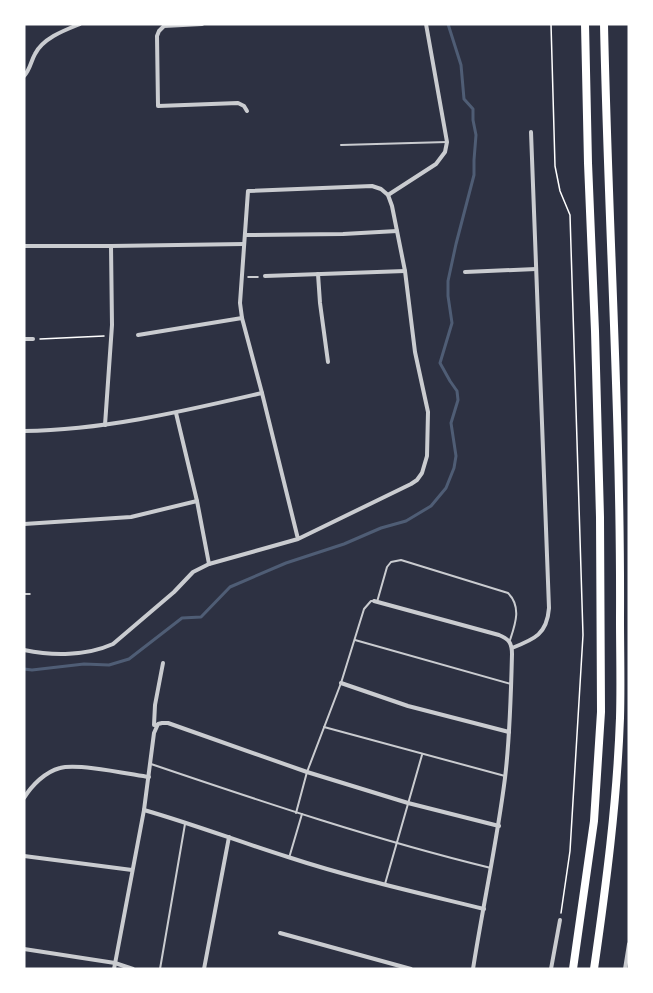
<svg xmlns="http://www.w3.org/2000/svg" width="653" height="993" viewBox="0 0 653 993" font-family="Commissioner,sans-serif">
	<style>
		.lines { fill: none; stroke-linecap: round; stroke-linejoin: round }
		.stream { stroke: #4f5d75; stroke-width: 3 }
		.path { stroke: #fff; stroke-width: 1.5 }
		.service { stroke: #caccd0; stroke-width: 2 }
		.minor { stroke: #caccd0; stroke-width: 4 }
		.motorway { stroke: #fff; stroke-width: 8 }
	</style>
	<rect width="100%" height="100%" fill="#2d3142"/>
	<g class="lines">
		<polyline class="stream" points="24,669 32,670 84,664 109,665 129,659 182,618 201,617 230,587 286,563 344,544 381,528 406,521 431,506 446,488 454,468 456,456 451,423 458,400 457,391 450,381 440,363 452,323 448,296 448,281 456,244 474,175 474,160 476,135 473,120 473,109 464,99 461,65 448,24"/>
		<g class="path">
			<polyline points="551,24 555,166 560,191 570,215 583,635 570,851 561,913"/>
			<polyline points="248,277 258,277"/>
			<polyline points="40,339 104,336"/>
			<polyline points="24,594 30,594"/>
		</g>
		<g class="service">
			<polyline points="341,145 447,142"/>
			<polyline points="24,478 24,524"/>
			<path d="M377 602 387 567 391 562 401 560 508 593C522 607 515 625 510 640"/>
			<polyline points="355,640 511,684"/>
			<polyline points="324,727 505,776"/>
			<path d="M151 764C263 802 376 840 491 868"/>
			<polyline points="296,813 307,772 341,683 364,609 371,601 374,601"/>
			<polyline points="289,858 302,814"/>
			<polyline points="385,884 422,755"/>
			<polyline points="160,969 185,824"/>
		</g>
		<g class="minor">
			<polyline points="202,24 164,26 159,31 157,36 158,106 238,103 244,106 247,111"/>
			<path d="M24 76C30 70 31 61 35 54 43 38 65 30 80 24"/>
			<polyline points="388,195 436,164 445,152 447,142 426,24"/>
			<polyline points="245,235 343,234 397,231"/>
			<polyline points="24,246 111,246"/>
			<polyline points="465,272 536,269"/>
			<polyline points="318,274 320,303 328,362"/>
			<polyline points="265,276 405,271"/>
			<polyline points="138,335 242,318"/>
			<polyline points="24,339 33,339"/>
			<polyline points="176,413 197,501 209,564"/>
			<polyline points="105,425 112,325 111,246 244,244"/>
			<path d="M24 431C105 430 184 411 262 393"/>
			<polyline points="24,524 131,517 197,501"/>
			<path d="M374 601 499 635C509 639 512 643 512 654 511 695 510 737 505 778 497 842 483 905 473 969"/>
			<path d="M512 648C535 639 547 634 549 608L531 132"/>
			<path d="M24 650C53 656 86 656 113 644L174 592 193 572 209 564 298 539 411 484 417 480 422 473 427 456 428 412 415 352 405 271 392 206 388 195 381 189 372 186 248 191 240 303 242 318 262 393 298 539"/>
			<polyline points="341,683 408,706 509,732"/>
			<polyline points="157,725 154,725 155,705 163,663"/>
			<path d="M24 798C32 785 45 772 60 768 77 763 129 774 149 777"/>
			<path d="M144 810C193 824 240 842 288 857 352 878 419 893 484 909"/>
			<polyline points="24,856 132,870"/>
			<polyline points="280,933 411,969"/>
			<polyline points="24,949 115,963 133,969"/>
			<polyline points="114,969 144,810 154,733 158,724 162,723 168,723 307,772 408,803 499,826"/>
			<polyline points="204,969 229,837"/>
			<polyline points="551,969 560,920"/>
			<polyline points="625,969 629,944"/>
		</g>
		<g class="motorway">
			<polyline points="573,969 594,821 601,712 600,517 595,331 588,163 585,24"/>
			<path d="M594 969C606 886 617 802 620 718 621 685 620 652 620 618 621 420 608 222 604 24"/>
		</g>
	</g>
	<rect width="653" height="993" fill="none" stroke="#ffffff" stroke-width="51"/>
</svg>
